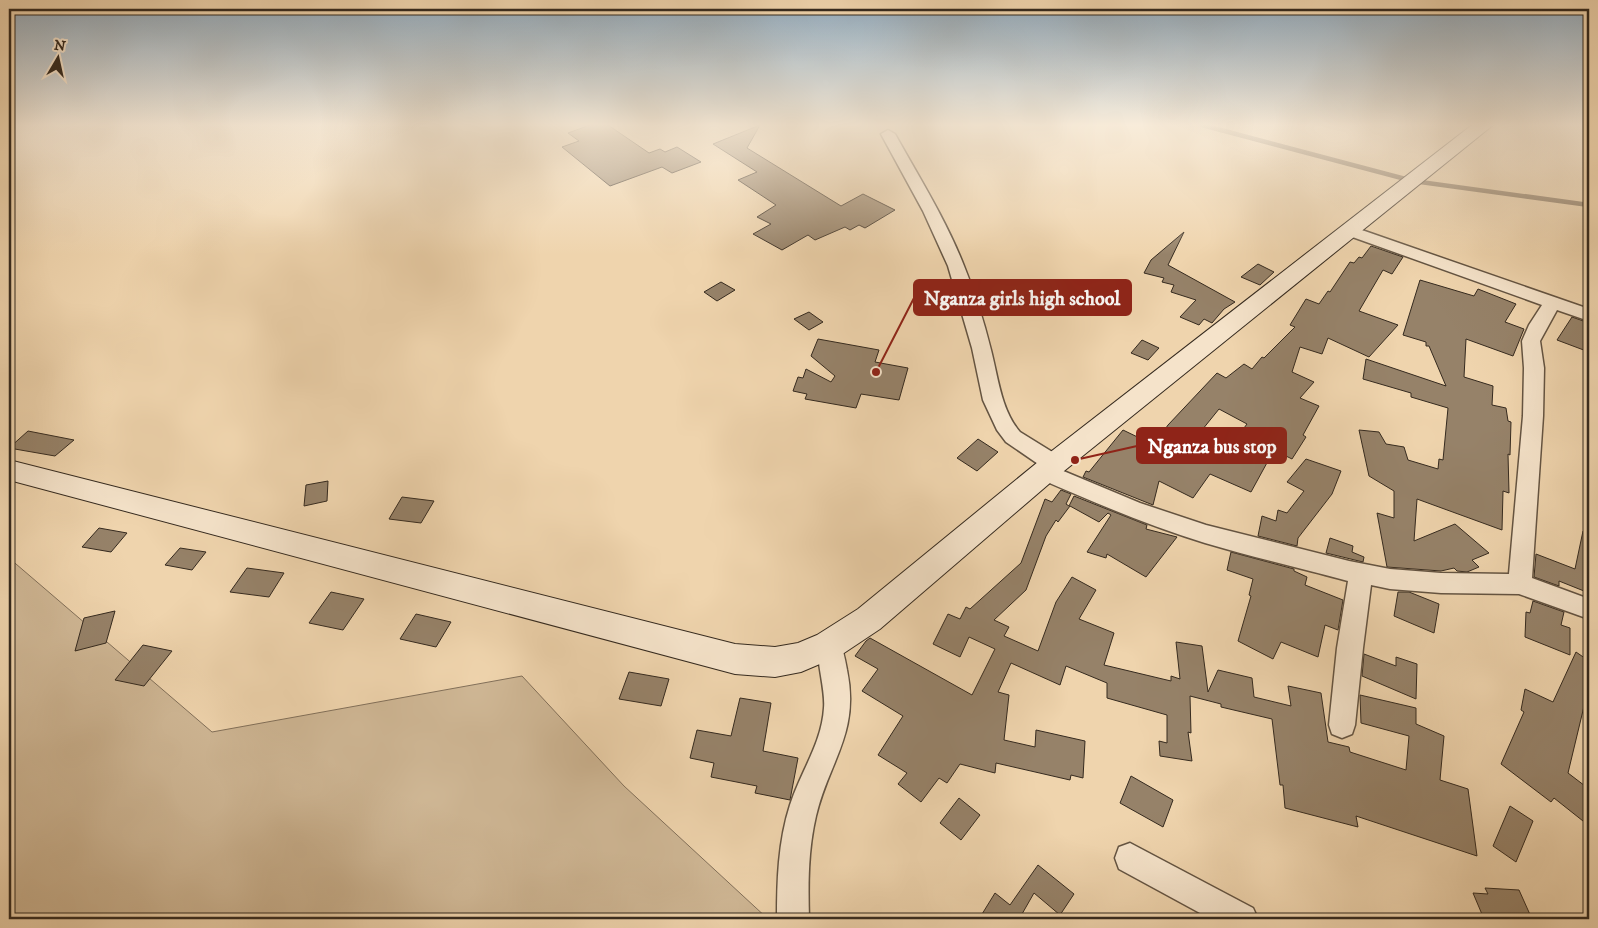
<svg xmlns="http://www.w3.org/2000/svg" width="1598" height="928" viewBox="0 0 1598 928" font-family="'IM FELL DW Pica',serif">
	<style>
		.green { fill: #cfb795; stroke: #82705a }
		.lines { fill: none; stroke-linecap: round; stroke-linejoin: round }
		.stream { stroke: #7f6d57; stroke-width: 4.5 }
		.building { fill: #968269; stroke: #352a1f; fill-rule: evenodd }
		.street-casing { stroke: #645442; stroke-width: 3 }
		.secondary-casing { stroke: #352a1f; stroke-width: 2 }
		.street { fill: #f5e3ca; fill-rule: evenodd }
		.secondary { fill: #f5e3ca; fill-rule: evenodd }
		.leader { fill: none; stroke: #8f2418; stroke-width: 2 }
		.callout-dot { fill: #8f2418; stroke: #f5e3ca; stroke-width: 2 }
		.callout { fill: #8f2418; stroke: #8f2418; stroke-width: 2 }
		.callout-label { font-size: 20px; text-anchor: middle; font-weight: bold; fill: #fff }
	</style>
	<rect width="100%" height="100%" fill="#efd4ad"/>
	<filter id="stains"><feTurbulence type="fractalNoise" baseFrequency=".004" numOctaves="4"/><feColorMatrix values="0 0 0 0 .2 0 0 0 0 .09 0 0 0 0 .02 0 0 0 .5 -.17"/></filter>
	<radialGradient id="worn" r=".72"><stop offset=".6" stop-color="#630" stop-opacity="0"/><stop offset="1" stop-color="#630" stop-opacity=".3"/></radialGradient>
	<polygon class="green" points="9,558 212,732 522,676 624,786 768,919 9,919"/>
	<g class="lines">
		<polyline class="stream" points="1202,125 1413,181 1589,205"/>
	</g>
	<g class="building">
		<polygon points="590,125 608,125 649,153 660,149 665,152 677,147 701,162 672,173 662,167 610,186 562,147 579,141 568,133"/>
		<polygon points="760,125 747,148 841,206 863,194 895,210 865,228 859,225 850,230 845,227 815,240 808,235 782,250 753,234 771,224 757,217 776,205 738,180 757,172 713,144"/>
		<polygon points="1184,232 1168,265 1235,302 1224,309 1212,323 1204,319 1199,325 1180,317 1196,300 1171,292 1174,285 1162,282 1164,278 1144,273 1151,260"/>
		<path d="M1371 246 1403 257 1392 274 1383 270 1359 311 1398 325 1369 357 1328 338 1322 354 1300 347 1292 372 1314 382 1300 398 1319 406 1303 435 1306 437 1292 459 1274 450 1251 492 1210 474 1193 498 1159 481 1153 505 1083 477 1086 471 1089 472 1123 430 1154 445 1168 425 1217 373 1226 378 1244 364 1252 369 1262 357 1264 358 1295 327 1290 325 1306 299 1319 304 1328 291 1330 292 1350 262 1354 263 1359 257 1362 258ZM1219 409 1247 424 1228 449 1198 435Z"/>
		<polygon points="1258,264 1274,272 1260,285 1241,277"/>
		<polygon points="1420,280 1474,296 1478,289 1516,304 1505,322 1524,329 1513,356 1466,339 1464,377 1493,386 1492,405 1506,408 1508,421 1511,422 1510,455 1508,454 1509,493 1503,491 1502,530 1417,499 1414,541 1455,524 1489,553 1472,560 1479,567 1467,572 1457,571 1454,568 1441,571 1387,567 1377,513 1394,518 1394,491 1369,476 1359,430 1379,432 1386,444 1404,447 1408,460 1438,469 1439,459 1443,460 1448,408 1411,397 1411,393 1363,379 1366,359 1446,386 1429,346 1426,346 1426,342 1403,335"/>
		<polygon points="721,282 735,290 717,301 704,292"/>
		<polygon points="809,312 823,322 809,330 794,319"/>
		<polygon points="1572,317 1589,323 1589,352 1557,340"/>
		<polygon points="818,339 879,350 875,362 908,368 899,400 861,394 856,408 805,399 807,394 793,391 798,377 803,378 806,369 831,382 835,376 811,356"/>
		<polygon points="1142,340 1159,348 1148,360 1131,353"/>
		<polygon points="28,431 74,440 55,456 9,448"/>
		<polygon points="978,439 998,452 977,471 957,458"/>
		<polygon points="1306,459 1341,471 1332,494 1298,538 1297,546 1258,536 1262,516 1276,521 1278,510 1287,513 1304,491 1287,482"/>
		<polygon points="328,481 327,501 304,506 306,485"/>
		<polygon points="1061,490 1071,494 1066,504 1069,506 1074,496 1147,525 1146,529 1177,537 1146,577 1107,554 1106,558 1087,552 1111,515 1108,513 1099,522 1070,506 1058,522 1056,520 1046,536 1026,590 994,620 1009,627 1004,636 1038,651 1056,602 1072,577 1096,590 1079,619 1114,633 1104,665 1171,681 1171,676 1180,679 1176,642 1202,646 1208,692 1218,670 1252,678 1254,697 1291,706 1288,686 1321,693 1328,742 1349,747 1350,752 1406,770 1409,736 1361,723 1360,695 1416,708 1416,724 1444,736 1440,780 1468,789 1477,856 1356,816 1358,827 1285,808 1283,785 1280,785 1272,719 1221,707 1221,704 1190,696 1191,733 1188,732 1192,761 1160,756 1159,741 1167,743 1167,715 1107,698 1107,683 1066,666 1060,685 1011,663 998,692 1009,695 1004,740 1035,747 1036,730 1085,741 1083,778 1071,775 1070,780 996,763 995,773 960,764 947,783 939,778 921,802 898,784 907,773 878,755 903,716 862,691 878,669 855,656 866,641 870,638 972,695 995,649 969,637 960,657 933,644 948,614 960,619 966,607 970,609 1021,563 1045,499 1052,502"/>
		<polygon points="402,497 434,501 421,523 389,519"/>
		<polygon points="99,528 127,533 111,552 82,547"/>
		<polygon points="1583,531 1589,532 1589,593 1559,581 1559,586 1534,577 1536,554 1575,569"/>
		<polygon points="1330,538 1353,546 1352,552 1364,557 1363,562 1326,553"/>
		<polygon points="180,548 206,552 192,570 165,565"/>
		<polygon points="1231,552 1294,569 1294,571 1307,577 1305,585 1343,600 1338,630 1325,625 1318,657 1281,642 1273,659 1238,641 1251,596 1249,595 1253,579 1227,570"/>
		<polygon points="247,568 284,573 269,597 230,592"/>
		<polygon points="331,592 364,599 343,630 309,623"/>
		<polygon points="1398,592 1409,592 1439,604 1434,633 1394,616"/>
		<polygon points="1533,601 1564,612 1561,625 1570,628 1570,655 1525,637 1526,612 1530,613"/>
		<polygon points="115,611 106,643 75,651 84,618"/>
		<polygon points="416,614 451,622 436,647 400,639"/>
		<polygon points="143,645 172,651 144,686 115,680"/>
		<polygon points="1576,652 1589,661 1589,700 1586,698 1568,773 1589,789 1589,812 1583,821 1554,798 1551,802 1501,764 1524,712 1521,710 1525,689 1553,702"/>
		<polygon points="1364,654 1396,666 1396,657 1417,664 1416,699 1362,676"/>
		<polygon points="629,672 669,679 661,706 619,699"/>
		<polygon points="740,698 771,703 763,751 798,758 790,800 755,793 757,786 711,777 714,763 690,758 697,730 731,736"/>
		<polygon points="1131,776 1173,800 1163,827 1120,803"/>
		<polygon points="959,798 980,815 961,840 940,823"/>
		<polygon points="1510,806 1533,821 1516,862 1493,846"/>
		<polygon points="1038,865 1074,894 1060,915 1034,893 1022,914 1029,919 979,919 995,893 1010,905"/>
		<polygon points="1485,888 1519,890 1532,919 1484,919 1473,893 1488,894"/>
	</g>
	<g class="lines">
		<g class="street-casing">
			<g id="street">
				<path d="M888 130 895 134C919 177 946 220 964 266 975 293 984 322 991 350 998 377 1001 410 1020 432L1062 458 1065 464 1061 470 1140 503 1206 525 1349 561 1390 569 1441 573 1509 574 1523 416 1524 368 1522 341 1529 325 1542 305 1344 234 1342 231 1344 228H1356L1589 309V321L1557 310 1540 341 1544 368 1543 416 1532 578 1589 599V619L1519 594 1441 593 1390 589 1371 585 1363 648 1355 725 1352 734 1342 738 1332 734 1329 725 1337 648 1348 581C1300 568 1252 557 1205 543 1147 525 1093 502 1038 478L1035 472 1041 466 1006 442 997 430 983 400 972 348 948 266 923 211 881 134Z"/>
				<path d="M829 634 838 637C843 648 845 659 847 670 860 733 829 761 816 816 808 850 808 885 809 919H777C777 882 778 842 790 805 800 773 822 743 824 708 826 688 813 652 820 637Z"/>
				<polygon points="1130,843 1253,908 1258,919 1211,919 1119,869 1115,858 1119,847"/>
			</g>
		</g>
		<g class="secondary-casing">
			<polygon id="secondary" points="1472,125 1493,125 1064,471 880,629 841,655 801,672 775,677 735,674 9,480 9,460 735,644 775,647 798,643 817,635 858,609 1044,457"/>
		</g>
		<use href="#street" class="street"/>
		<use href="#secondary" class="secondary"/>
	</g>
	<linearGradient id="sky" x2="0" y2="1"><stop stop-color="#91aabd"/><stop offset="0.49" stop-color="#f8ecda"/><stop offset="1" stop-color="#f8ecda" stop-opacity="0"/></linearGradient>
	<rect width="1598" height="255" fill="url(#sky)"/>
	<path class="leader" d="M876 372L914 298M1075 460L1137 446"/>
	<g class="callout-dot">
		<circle cx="876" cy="372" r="5"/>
		<circle cx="1075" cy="460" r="5"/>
	</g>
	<g class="callout">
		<rect x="914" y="280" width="217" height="35" rx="5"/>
		<rect x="1137" y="428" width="149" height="35" rx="5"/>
	</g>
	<g class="callout-label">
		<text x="1022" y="305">Nganza girls high school</text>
		<text x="1212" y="453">Nganza bus stop</text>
	</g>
	<rect width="1598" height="928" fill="none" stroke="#efd4ad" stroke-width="30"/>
	<rect x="10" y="10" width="1578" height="908" fill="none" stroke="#352a1f" stroke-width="2.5"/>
	<rect x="15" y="15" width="1568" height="898" fill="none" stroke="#352a1f"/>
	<g transform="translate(58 58) rotate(9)" stroke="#f5e3ca" stroke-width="4" paint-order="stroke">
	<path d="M0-4L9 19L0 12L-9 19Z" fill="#352a1f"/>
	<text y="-8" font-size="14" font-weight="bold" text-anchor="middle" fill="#352a1f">N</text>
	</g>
	<rect width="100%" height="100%" filter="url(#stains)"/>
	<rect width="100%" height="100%" fill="url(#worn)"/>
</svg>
